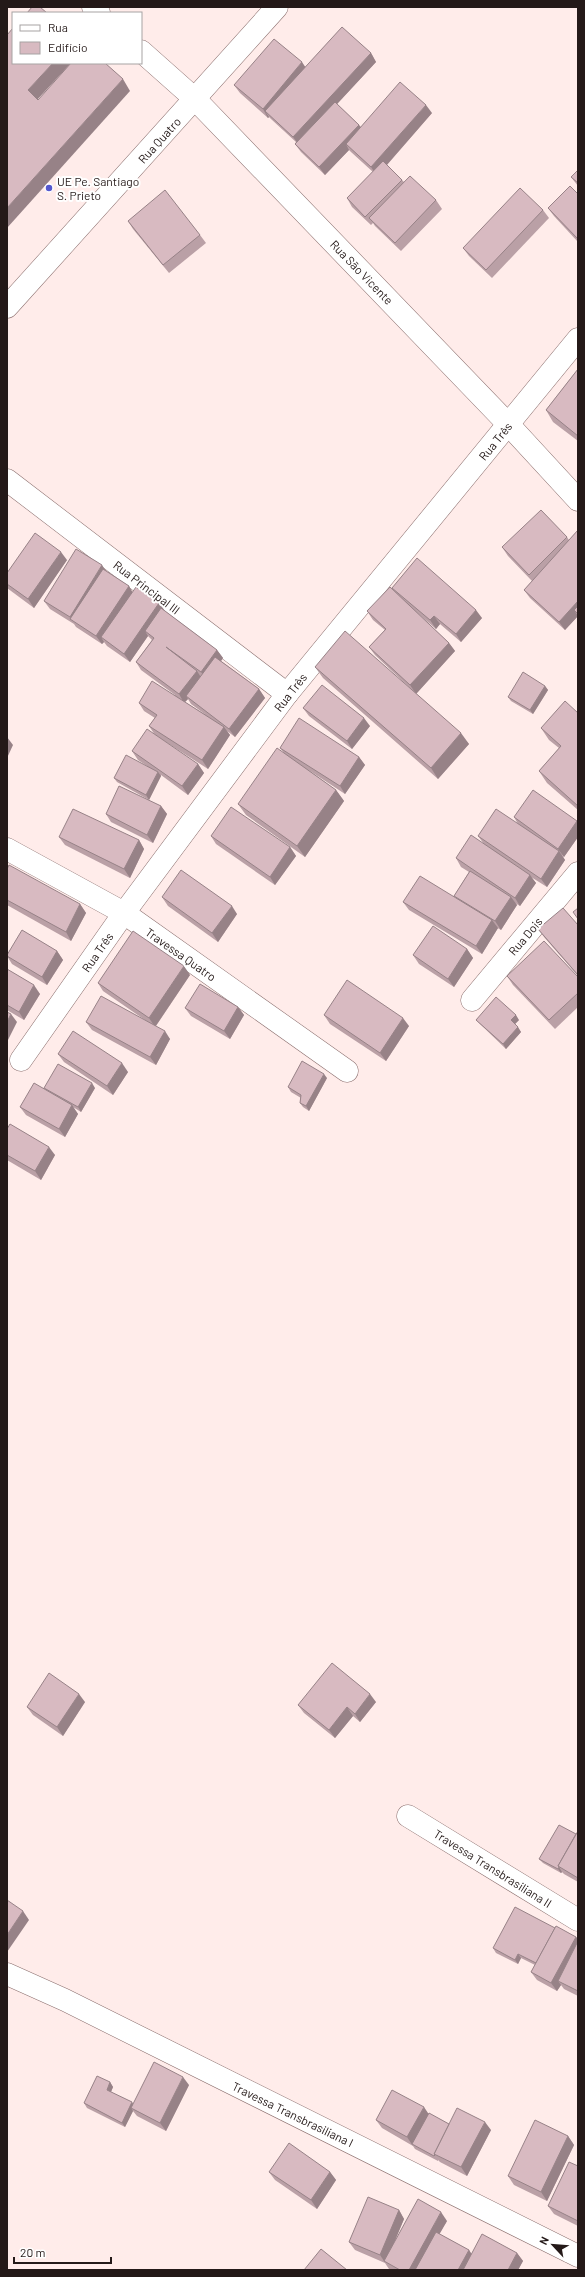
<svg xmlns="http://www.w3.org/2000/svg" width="585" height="2277" viewBox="0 0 585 2277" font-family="Barlow,sans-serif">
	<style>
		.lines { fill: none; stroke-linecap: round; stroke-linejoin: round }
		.minor-casing { stroke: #8b6f6e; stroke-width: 23 }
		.minor { stroke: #fff; stroke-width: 22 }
		.wall { fill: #baa0a6; fill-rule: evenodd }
		.shaded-wall { fill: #978287 }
		.building { fill: #d8bac1; stroke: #978287 }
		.poi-dot { fill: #5457ce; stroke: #fff; stroke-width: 1.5 }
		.labels { text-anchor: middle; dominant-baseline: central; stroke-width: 4; stroke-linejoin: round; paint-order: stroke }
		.street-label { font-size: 12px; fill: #241918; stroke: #fff }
		.poi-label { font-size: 12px; fill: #241918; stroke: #fff; text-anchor: start }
	</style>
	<rect width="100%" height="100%" fill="#ffecea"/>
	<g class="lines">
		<g class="minor-casing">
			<g id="minor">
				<polyline points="93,7 99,13"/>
				<polyline points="141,51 195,99 509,425 578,500"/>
				<polyline points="7,307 277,7"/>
				<polyline points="7,480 287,694"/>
				<polyline points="7,849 124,913 347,1071"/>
				<polyline points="472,1000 578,873"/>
				<polyline points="21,1060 124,913 287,694 578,339"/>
				<polyline points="408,1816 578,1920"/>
				<polyline points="7,1974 65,2000 578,2256"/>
			</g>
		</g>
		<use href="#minor" class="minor"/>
	</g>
	<g class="wall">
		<polygon points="371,53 376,62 337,104 361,127 432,113 387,165 404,182 436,200 442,209 401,251 375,226 373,223 371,225 352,207 347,198 373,172 351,152 349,150 325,175 301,152 295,144 296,142 271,119 269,117 268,118 240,93 234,85 305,67"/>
		<polygon points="578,170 578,186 571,177"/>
		<polygon points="578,194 578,242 554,216 548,208"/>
		<polygon points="543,210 549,218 492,278 469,256 463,248"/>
		<polygon points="128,221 200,235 206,243 169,273 133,229"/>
		<polygon points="578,369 578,441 553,422 546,410"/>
		<polygon points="578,530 578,616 565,630 530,598 524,590 532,581 508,556 502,547 567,537 569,540"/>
		<polygon points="67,560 34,608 7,588 7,573"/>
		<path d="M107 572 129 586 132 592 159 603 165 611 217 650 223 658 221 661 259 689 265 698 235 737 227 731 230 735 208 769 155 735 149 726 155 718 144 711 139 703 175 695 141 670 136 662 152 640 148 636 130 662 107 646 104 642 102 644 76 627 74 624 50 609 44 601ZM188 699 191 704 206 715 185 702Z"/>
		<polygon points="392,588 482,618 461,642 440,624 436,629 415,611 449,643 455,651 416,694 469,744 438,779 323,678 315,667 412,690 375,655 369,647 385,630 373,620 367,611 395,592"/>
		<polygon points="545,686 548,690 533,714 511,701 508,697"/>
		<polygon points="303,708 370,726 352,749 309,716"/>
		<polygon points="578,713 578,810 547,783 539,771 559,748 549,740 541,728"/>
		<polygon points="280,748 359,757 365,765 345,794 307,769 336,790 344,801 305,857 246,815 238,804 284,753"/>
		<polygon points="132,751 198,764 204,773 188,795 161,775 161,776 149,800 117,782 114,778 147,766 138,760"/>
		<polygon points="161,806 167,814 153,843 111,822 106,814"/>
		<polygon points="514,817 577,821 578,823 578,837 564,857 562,855 565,860 547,887 531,877 536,883 520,906 515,903 517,905 501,930 496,927 498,928 482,954 409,910 403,902 456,898 454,896 469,872 461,867 456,858 484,844 478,836 518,824"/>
		<polygon points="211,836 290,847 296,856 275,885 216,844"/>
		<polygon points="59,837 139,840 144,849 130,878 65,845"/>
		<polygon points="7,869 80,904 86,913 71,941 7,905"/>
		<polygon points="162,897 237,914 218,942 168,906"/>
		<polygon points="578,925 578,976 544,937 538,929"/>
		<polygon points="467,949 473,958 454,987 419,964 413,955"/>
		<polygon points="57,951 63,960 47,985 12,964 7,956 7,955"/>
		<polygon points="7,969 40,994 24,1020 7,1010"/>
		<polygon points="190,975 156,1026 170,1039 156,1065 92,1030 86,1022 145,1020 103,991 98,983"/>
		<polygon points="507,976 578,977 578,1007 555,1029 513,985"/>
		<polygon points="238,1007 244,1015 230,1039 191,1016 185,1008"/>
		<polygon points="324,1015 409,1026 386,1061 330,1024"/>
		<polygon points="476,1020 519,1020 515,1024 521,1032 506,1049 480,1024"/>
		<polygon points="58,1054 128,1072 113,1095 64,1062"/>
		<polygon points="327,1078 309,1111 303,1107 300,1103 301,1098 291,1092 288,1087"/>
		<polygon points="44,1088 95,1088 81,1112 73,1107 78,1114 65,1137 26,1115 20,1107 46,1090"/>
		<polygon points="7,1129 55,1155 41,1180 7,1160"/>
		<polygon points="85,1702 63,1736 33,1715 27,1707"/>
		<polygon points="376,1702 360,1722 353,1716 335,1738 304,1713 298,1705"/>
		<polygon points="578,1831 578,1882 564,1874 562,1872 561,1873 543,1863 539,1859 576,1834"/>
		<polygon points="555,1928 576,1937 578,1939 578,1996 564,1989 561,1985 557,1991 537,1980 531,1972 535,1965 521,1958 518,1964 496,1953 493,1948"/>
		<polygon points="110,2082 113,2087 111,2092 133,2104 189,2085 166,2131 137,2116 133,2111 125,2127 87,2108 84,2103"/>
		<polygon points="428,2114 449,2124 491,2130 467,2176 440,2162 438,2160 438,2161 415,2149 413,2146 382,2128 376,2120"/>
		<polygon points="568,2136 574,2145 547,2201 514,2185 508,2176"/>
		<polygon points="578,2166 578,2226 554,2214 548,2206"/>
		<polygon points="269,2172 330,2172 336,2180 317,2209 275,2180"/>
		<polygon points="399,2210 404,2219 396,2238 447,2221 439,2234 469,2250 471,2254 517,2253 523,2261 518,2270 391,2270 389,2269 385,2263 355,2250 349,2242"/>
	</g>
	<g class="shaded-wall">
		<polygon points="371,53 376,62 299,145 293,137"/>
		<polygon points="302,62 308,71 265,111 269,117 268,118 263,109"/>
		<polygon points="53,63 71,63 36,101 28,90"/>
		<polygon points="123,79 130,91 7,228 7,208"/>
		<polygon points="426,105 432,113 377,176 371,167"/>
		<polygon points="359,125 365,133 346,144 349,150 325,175 319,167"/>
		<polygon points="61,552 67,560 34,608 28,599"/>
		<polygon points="102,565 108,574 72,620 70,617"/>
		<polygon points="129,586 134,595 101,637 104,642 102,644 96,636"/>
		<polygon points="578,601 578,614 574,610 578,616 565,630 559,622"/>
		<polygon points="159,603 165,611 145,631 148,636 130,662 124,654"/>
		<polygon points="476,610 482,618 461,642 456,634"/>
		<polygon points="434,616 440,624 436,629 430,620"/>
		<polygon points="449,643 455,651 416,694 410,685"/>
		<polygon points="217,650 223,658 207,681 201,672"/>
		<polygon points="197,671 202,679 186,696 188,699 184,703 179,694"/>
		<polygon points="545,686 548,690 533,714 530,710"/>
		<polygon points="259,689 265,698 235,737 229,729"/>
		<polygon points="364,718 370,726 352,749 347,741"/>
		<polygon points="224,727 230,735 208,769 202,760"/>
		<polygon points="461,733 469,744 438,779 431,768"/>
		<polygon points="7,737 13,745 7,758"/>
		<polygon points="359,757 365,765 345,794 340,786"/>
		<polygon points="198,764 204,773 188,795 182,786"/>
		<polygon points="158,772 161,776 149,800 146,795"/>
		<polygon points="336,790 344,801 305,857 297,846"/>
		<polygon points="161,806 167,814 153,843 147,835"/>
		<polygon points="577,821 578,823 578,837 564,857 558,849"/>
		<polygon points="139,840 144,849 130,878 124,869"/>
		<polygon points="290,847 296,856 275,885 270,877"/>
		<polygon points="559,851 565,860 547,887 541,879"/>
		<polygon points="530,875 536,883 520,906 515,898"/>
		<polygon points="511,897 517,905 501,930 495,921"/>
		<polygon points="80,904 86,913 71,941 66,932"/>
		<polygon points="232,906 237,914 218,942 212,933"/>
		<polygon points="492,920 498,928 482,954 476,946"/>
		<polygon points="467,949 473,958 454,987 448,979"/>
		<polygon points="57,951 63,960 47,985 42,977"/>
		<polygon points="184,966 190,975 155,1027 149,1018"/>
		<polygon points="34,985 40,994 24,1020 19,1012"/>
		<polygon points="238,1007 244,1015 230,1039 224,1031"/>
		<polygon points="11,1014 17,1022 7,1042 7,1022"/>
		<polygon points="516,1015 519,1020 514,1025 511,1020"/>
		<polygon points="403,1018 409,1026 386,1061 380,1053"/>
		<polygon points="518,1027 521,1032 506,1049 503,1044"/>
		<polygon points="165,1031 170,1039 156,1065 150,1057"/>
		<polygon points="122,1063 128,1072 113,1095 107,1086"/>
		<polygon points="324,1074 327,1078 309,1111 306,1106"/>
		<polygon points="92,1083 95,1088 81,1112 78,1107"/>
		<polygon points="72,1105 78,1114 65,1137 59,1129"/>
		<polygon points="49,1147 55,1155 41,1180 35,1171"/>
		<polygon points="79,1694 85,1702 63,1736 57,1727"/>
		<polygon points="370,1694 376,1702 360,1722 355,1714"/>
		<polygon points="347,1707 353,1716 335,1738 329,1730"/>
		<polygon points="559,1867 562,1872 561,1873 558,1869"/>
		<polygon points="23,1911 29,1920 7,1952 7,1935"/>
		<polygon points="576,1937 578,1939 578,1953 558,1981 561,1985 557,1991 551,1983"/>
		<polygon points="518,1954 521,1958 518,1964 515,1960"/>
		<polygon points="183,2077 189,2085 166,2131 160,2123"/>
		<polygon points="110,2082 113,2087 110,2094 107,2090"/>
		<polygon points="132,2102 135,2107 131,2108 133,2111 125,2127 122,2123"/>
		<polygon points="424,2107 430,2116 412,2144 413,2146 407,2137"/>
		<polygon points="485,2122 491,2130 467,2176 461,2167"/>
		<polygon points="568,2136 574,2145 547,2201 541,2192"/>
		<polygon points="330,2172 336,2180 317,2209 311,2200"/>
		<polygon points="399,2210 404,2219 386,2262 384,2261 380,2255"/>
		<polygon points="441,2212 447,2221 419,2270 409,2270"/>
		<polygon points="469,2250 475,2259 468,2270 458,2270"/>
		<polygon points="517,2253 523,2261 518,2270 508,2270"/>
	</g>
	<g class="building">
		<polygon points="32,7 40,7 47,13 27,13"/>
		<polygon points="342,27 371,53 293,137 265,111"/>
		<polygon points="13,28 13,63 53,63 28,90 38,100 71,63 105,63 123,79 7,208 7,35"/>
		<polygon points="274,39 302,62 263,109 234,85"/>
		<polygon points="400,82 426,105 371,167 346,144"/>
		<polygon points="335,102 359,125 319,167 295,144"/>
		<polygon points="383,161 402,180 365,217 347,198"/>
		<polygon points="578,170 578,183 571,177"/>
		<polygon points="410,176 436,200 395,243 369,218"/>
		<polygon points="570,186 578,194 578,239 548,208"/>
		<polygon points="520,188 543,210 486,270 463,248"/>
		<polygon points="165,190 200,235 163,265 128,221"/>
		<polygon points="578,369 578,436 546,410"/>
		<polygon points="541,510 567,537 529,575 502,547"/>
		<polygon points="578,530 578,601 559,622 524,590"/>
		<polygon points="35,533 61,552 28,599 7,584 7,573"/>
		<polygon points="76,549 102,565 70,617 44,601"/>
		<polygon points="417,558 476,610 456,634 434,616 430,620 392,588"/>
		<polygon points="103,569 129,586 96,636 70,619"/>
		<polygon points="136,587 159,603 124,654 101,637"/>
		<polygon points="390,587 449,643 410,685 369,647 386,629 367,611"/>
		<polygon points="578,606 578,614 574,610"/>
		<polygon points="161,608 217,650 201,672 166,647 197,671 179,694 136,662 154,638 145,631"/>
		<polygon points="345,631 461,733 431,768 315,667"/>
		<polygon points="215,657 259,689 229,729 186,696"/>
		<polygon points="523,672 545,686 530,710 508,697"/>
		<polygon points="152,681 224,727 202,760 149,726 157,715 139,703"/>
		<polygon points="322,685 364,718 347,741 303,708"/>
		<polygon points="565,701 578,713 578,806 539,771 561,746 541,728"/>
		<polygon points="299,718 359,757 340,786 280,748"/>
		<polygon points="147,729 198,764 182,786 132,751"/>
		<polygon points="277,748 336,790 297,846 238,804"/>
		<polygon points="126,755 158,772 146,795 114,778"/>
		<polygon points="119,786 161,806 147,835 106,814"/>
		<polygon points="533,790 577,821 558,849 514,817"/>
		<polygon points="231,807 290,847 270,877 211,836"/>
		<polygon points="73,809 139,840 124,869 59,837"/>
		<polygon points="496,809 559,851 541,879 478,836"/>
		<polygon points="471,835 530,875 515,898 456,858"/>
		<polygon points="9,865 80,904 66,932 7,900 7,869"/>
		<polygon points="181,870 232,906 212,933 162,897"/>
		<polygon points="470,871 511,897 495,921 454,896"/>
		<polygon points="420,876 492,920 476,946 403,902"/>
		<polygon points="563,908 578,925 578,975 538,929"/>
		<polygon points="578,908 578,919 573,912"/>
		<polygon points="433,926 467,949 448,979 413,955"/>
		<polygon points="22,930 57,951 42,977 7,956 7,955"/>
		<polygon points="133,931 184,966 149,1018 98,983"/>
		<polygon points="544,941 578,977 578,993 549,1020 507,976"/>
		<polygon points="7,969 34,985 19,1012 7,1005"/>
		<polygon points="347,980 403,1018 380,1053 324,1015"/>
		<polygon points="200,984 238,1007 224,1031 185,1008"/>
		<polygon points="101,996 165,1031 150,1057 86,1022"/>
		<polygon points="496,997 516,1015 511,1020 518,1027 503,1044 476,1020"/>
		<polygon points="7,1012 11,1014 7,1022"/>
		<polygon points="73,1031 122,1063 107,1086 58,1054"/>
		<polygon points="302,1061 324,1074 306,1106 300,1103 301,1095 288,1087"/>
		<polygon points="58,1064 92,1083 78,1107 44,1088"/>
		<polygon points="34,1083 72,1105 59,1129 20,1107"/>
		<polygon points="10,1124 49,1147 35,1171 7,1155 7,1129"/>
		<polygon points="332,1663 370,1694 355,1714 347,1707 329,1730 298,1705"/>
		<polygon points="49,1673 79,1694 57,1727 27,1707"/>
		<polygon points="559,1825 576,1834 558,1866 559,1867 558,1869 539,1859"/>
		<polygon points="578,1831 578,1878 558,1866"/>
		<polygon points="7,1900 23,1911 7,1935"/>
		<polygon points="515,1907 555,1928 536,1963 518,1954 515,1960 493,1948"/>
		<polygon points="556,1926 576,1937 551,1983 531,1972"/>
		<polygon points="578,1941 578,1991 558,1981"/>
		<polygon points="154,2062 183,2077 160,2123 131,2108"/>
		<polygon points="97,2076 110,2082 107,2090 132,2102 122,2123 84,2103"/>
		<polygon points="392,2090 424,2107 407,2137 376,2120"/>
		<polygon points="457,2108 485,2122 461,2167 434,2154"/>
		<polygon points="429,2113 449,2124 434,2154 435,2155 434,2156 412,2144"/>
		<polygon points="535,2120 568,2136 541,2192 508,2176"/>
		<polygon points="289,2143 330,2172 311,2200 269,2172"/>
		<polygon points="569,2162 578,2166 578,2221 548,2206"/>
		<polygon points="368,2197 399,2210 380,2255 349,2242"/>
		<polygon points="418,2199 441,2212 409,2270 400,2270 384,2261"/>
		<polygon points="436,2232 469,2250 458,2270 415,2270"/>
		<polygon points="482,2234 517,2253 508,2270 463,2270"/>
		<polygon points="321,2249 347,2270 304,2270"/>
	</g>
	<circle class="poi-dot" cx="49" cy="188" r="4"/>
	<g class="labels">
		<g class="street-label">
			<text transform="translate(159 140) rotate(-48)">Rua Quatro</text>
			<text transform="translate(362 272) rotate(46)">Rua São Vicente</text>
			<text transform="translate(495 441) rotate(-51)">Rua Três</text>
			<text transform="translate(147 587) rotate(37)">Rua Principal III</text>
			<text transform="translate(290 692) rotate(-52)">Rua Três</text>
			<text transform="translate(525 936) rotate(-50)">Rua Dois</text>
			<text transform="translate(97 952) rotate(-55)">Rua Três</text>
			<text transform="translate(181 954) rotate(35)">Travessa Quatro</text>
			<text transform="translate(493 1868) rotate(32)">Travessa Transbrasiliana II</text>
			<text transform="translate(293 2114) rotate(26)">Travessa Transbrasiliana I</text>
		</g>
		<g class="poi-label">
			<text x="57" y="181">UE Pe. Santiago<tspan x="57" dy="14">S. Prieto</tspan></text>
		</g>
	</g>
	<rect width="585" height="2277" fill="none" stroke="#241918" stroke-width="16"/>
	<rect x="12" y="12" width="130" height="52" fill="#ffffff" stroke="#a7a3a3"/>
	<rect x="20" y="25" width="20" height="6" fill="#ffffff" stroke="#a7a3a3"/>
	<text x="48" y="32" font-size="12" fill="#241918">Rua</text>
	<rect x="20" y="42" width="20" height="12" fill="#d8bac1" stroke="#a7a3a3"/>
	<text x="48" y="52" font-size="12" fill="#241918">Edifício</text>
	<g transform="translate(553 2245) rotate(296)" stroke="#ffffff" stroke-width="3" paint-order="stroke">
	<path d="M0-3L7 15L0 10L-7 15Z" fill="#241918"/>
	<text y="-6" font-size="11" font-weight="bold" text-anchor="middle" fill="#241918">N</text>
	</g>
	<path d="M14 2257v6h97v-6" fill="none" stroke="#241918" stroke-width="2"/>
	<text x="20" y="2257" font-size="12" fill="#241918" stroke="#ffffff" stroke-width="3" paint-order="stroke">20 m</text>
</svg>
